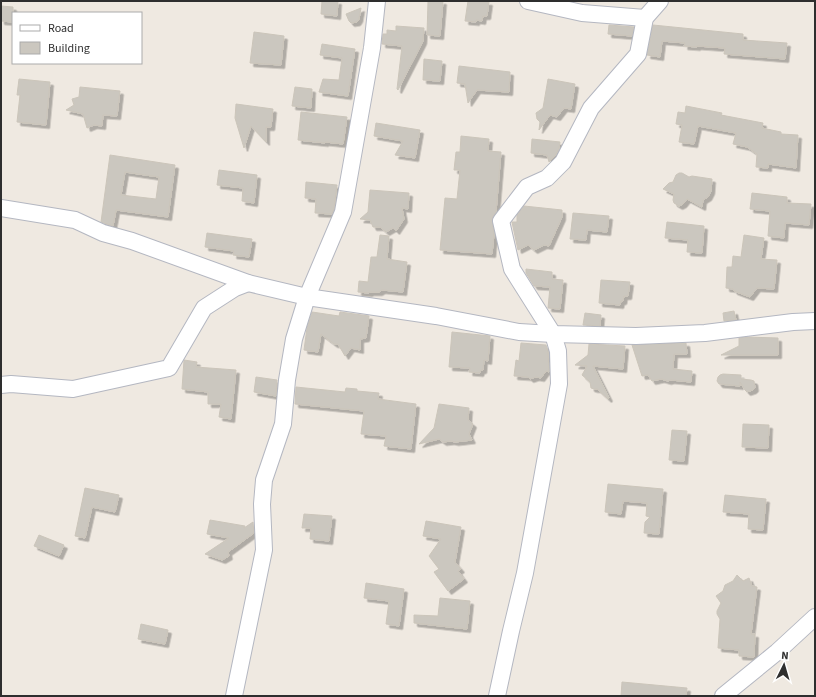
<svg xmlns="http://www.w3.org/2000/svg" width="816" height="697" viewBox="0 0 816 697" font-family="'Source Sans 3',sans-serif">
	<style>
		.building { fill: #cbc7bf; stroke: #cbc5ba; fill-rule: evenodd; filter: url(#shadow) }
		.lines { fill: none; stroke-linecap: round; stroke-linejoin: round }
		.street-casing { stroke: #b4b7c1; stroke-width: 18 }
		.street { stroke: #fff; stroke-width: 16 }
	</style>
	<defs>
		<filter id="shadow"><feDropShadow dx="3.5" dy="3.5" stdDeviation="0" flood-color="#0004"/></filter>
	</defs>
	<rect width="100%" height="100%" fill="#efe9e1"/>
	<g class="building">
		<polygon points="322,1 338,1 337,16 321,14"/>
		<polygon points="428,1 443,1 440,36 427,35"/>
		<polygon points="468,1 489,2 487,16 483,16 482,21 476,20 476,22 465,21"/>
		<polygon points="1,6 13,7 13,22 1,21"/>
		<polygon points="361,8 359,19 357,22 351,23 349,21 346,14"/>
		<polygon points="609,25 634,27 632,36 608,34"/>
		<polygon points="653,25 743,34 743,40 787,43 785,59 724,54 725,48 697,46 697,47 684,46 685,43 662,41 660,57 647,55"/>
		<polygon points="396,26 424,28 423,41 398,90 397,89 402,46 382,44 383,34 387,34 387,30 396,31"/>
		<polygon points="254,32 284,36 281,65 250,63"/>
		<polygon points="322,44 355,49 348,96 319,92 323,79 339,80 342,58 320,55"/>
		<polygon points="424,59 442,61 440,81 423,80"/>
		<polygon points="459,66 510,72 509,92 477,90 468,103 465,84 457,83"/>
		<polygon points="19,79 50,82 46,125 17,122 20,95 17,95"/>
		<polygon points="548,79 575,84 571,109 564,108 557,117 550,115 539,130 540,122 537,119 536,113 543,108"/>
		<polygon points="80,87 120,91 117,116 103,115 102,126 94,125 87,128 83,114 66,110 74,105 72,99 79,97"/>
		<polygon points="295,87 312,89 311,108 292,106"/>
		<polygon points="236,104 273,109 271,127 266,127 266,142 251,126 244,148 235,118"/>
		<polygon points="686,106 722,113 721,115 763,123 762,128 781,132 781,134 798,135 796,168 768,164 768,168 756,167 757,154 747,147 733,144 736,133 698,126 694,144 679,142 682,125 676,124 678,112 685,113"/>
		<polygon points="301,112 347,117 343,144 325,142 325,143 298,140"/>
		<polygon points="376,123 420,130 415,158 395,155 403,141 374,136"/>
		<polygon points="461,136 489,139 488,151 501,152 496,212 492,219 494,234 492,254 440,250 445,198 457,199 460,170 454,170 456,152 460,152"/>
		<polygon points="532,139 560,142 559,149 555,156 549,162 547,155 531,153"/>
		<path d="M110 155 175 165 168 217 116 210 113 226 101 222ZM125 172 159 177 156 199 121 195Z"/>
		<polygon points="219,170 257,175 254,203 242,201 243,188 217,185"/>
		<polygon points="679,173 682,173 689,177 692,176 712,179 711,191 708,197 703,200 702,207 687,199 683,204 679,206 674,203 673,200 674,194 663,189 669,183 673,182 676,175"/>
		<polygon points="306,182 337,185 334,209 332,214 315,213 316,199 305,198"/>
		<polygon points="370,190 409,193 408,209 402,208 404,219 396,231 393,228 386,232 380,227 373,227 370,220 360,219 368,212"/>
		<polygon points="752,193 787,197 787,203 811,204 809,225 785,223 784,238 768,236 770,211 750,209"/>
		<polygon points="524,206 562,210 562,217 549,246 544,245 534,250 528,245 518,250 512,222 517,222 517,215"/>
		<polygon points="573,213 609,216 607,232 587,230 586,240 570,239"/>
		<polygon points="667,222 704,226 702,253 687,252 688,240 665,238"/>
		<polygon points="207,233 252,239 249,257 233,255 234,251 205,247"/>
		<polygon points="380,235 389,236 387,259 407,262 403,292 382,290 379,292 370,292 369,293 358,292 359,281 368,282 371,257 377,257"/>
		<polygon points="744,235 764,238 761,259 777,260 774,289 757,288 750,297 734,291 733,289 726,288 727,267 732,267 733,256 741,257"/>
		<polygon points="526,269 552,272 552,279 563,280 560,309 548,308 550,287 534,286 526,273"/>
		<polygon points="601,280 630,282 628,296 624,296 623,301 621,301 620,305 599,303"/>
		<polygon points="734,311 736,320 724,321 723,313"/>
		<polygon points="312,312 339,316 340,312 369,316 366,338 360,339 360,350 351,348 345,356 338,344 334,344 321,334 318,352 304,350 307,328"/>
		<polygon points="585,313 601,315 600,326 583,325"/>
		<polygon points="452,332 490,336 488,361 484,360 483,370 481,370 480,373 469,372 470,368 449,367"/>
		<polygon points="746,337 778,338 778,355 721,355 739,346 739,338"/>
		<polygon points="521,343 546,345 548,352 549,372 546,371 541,378 536,377 530,379 528,377 514,376 516,360 519,361"/>
		<polygon points="686,343 687,354 674,354 673,369 692,371 691,382 671,380 668,381 661,379 652,381 648,375 642,376 632,345"/>
		<polygon points="589,344 625,346 623,369 593,366 609,398 608,399 597,389 594,389 591,388 590,382 582,375 587,366 575,365 588,355"/>
		<polygon points="184,360 197,362 196,367 236,370 231,419 219,417 221,404 208,404 208,392 182,389"/>
		<polygon points="723,374 741,375 741,379 751,380 754,381 755,388 753,390 747,392 745,390 740,382 740,386 719,384 717,381 718,377 720,375"/>
		<polygon points="256,377 277,380 276,396 254,392"/>
		<polygon points="296,387 345,392 346,388 357,389 357,391 379,393 378,399 416,404 411,449 384,446 386,436 361,434 364,411 295,404"/>
		<polygon points="439,404 469,408 468,420 473,424 469,434 472,440 455,442 451,441 443,442 439,439 419,444 434,428"/>
		<polygon points="743,424 769,425 768,448 742,447"/>
		<polygon points="672,430 687,431 684,461 669,460"/>
		<polygon points="608,484 663,489 659,534 644,533 645,522 650,517 646,516 647,503 623,501 621,514 605,512"/>
		<polygon points="85,488 119,495 115,512 92,507 85,538 75,536"/>
		<polygon points="725,495 766,499 763,530 748,529 749,514 723,512"/>
		<polygon points="304,514 332,516 329,541 310,539 311,528 302,528"/>
		<polygon points="210,520 245,526 244,528 253,522 254,533 228,552 229,556 222,560 205,554 229,538 207,534"/>
		<polygon points="426,521 461,527 455,562 461,569 458,571 464,579 448,591 434,572 439,569 429,556 441,539 423,536"/>
		<polygon points="39,535 64,545 59,556 34,546"/>
		<polygon points="737,575 743,581 749,578 752,586 757,587 751,634 755,634 754,657 739,656 739,650 718,648 720,619 717,614 717,611 721,603 716,596 723,591 725,585 733,581"/>
		<polygon points="366,583 404,589 399,626 386,624 389,601 364,598"/>
		<polygon points="440,598 470,601 467,629 414,623 414,615 438,616"/>
		<polygon points="141,624 168,630 165,644 138,639"/>
		<polygon points="622,682 687,688 686,696 621,696"/>
	</g>
	<g class="lines">
		<g class="street-casing">
			<g id="street">
				<polyline points="528,1 582,13 645,18"/>
				<polyline points="1,208 75,220 103,233 132,241 248,283 307,297 436,316 519,332 553,334 636,336 705,333 793,322 815,321"/>
				<polyline points="1,385 11,384 73,389 169,368 204,308 235,288 248,283"/>
				<polyline points="234,696 264,550 262,504 264,480 283,424 287,380 294,339 307,297 343,212 372,48 377,1"/>
				<polyline points="497,696 511,631 525,573 559,384 558,351 553,334 512,269 501,221 527,187 547,178 563,162 591,108 638,54 645,18 660,1"/>
				<polyline points="723,696 777,652 815,617"/>
			</g>
		</g>
		<use href="#street" class="street"/>
	</g>
	<rect width="816" height="697" fill="none" stroke="#2e2e2e" stroke-width="4"/>
	<rect x="12" y="12" width="130" height="52" fill="#ffffff" stroke="#ababab"/>
	<rect x="20" y="25" width="20" height="6" fill="#ffffff" stroke="#ababab"/>
	<text x="48" y="32" font-size="12" fill="#2e2e2e">Road</text>
	<rect x="20" y="42" width="20" height="12" fill="#cbc7bf" stroke="#ababab"/>
	<text x="48" y="52" font-size="12" fill="#2e2e2e">Building</text>
	<g transform="translate(784 665) rotate(5)" stroke="#ffffff" stroke-width="3" paint-order="stroke">
	<path d="M0-3L7 15L0 10L-7 15Z" fill="#2e2e2e"/>
	<text y="-6" font-size="11" font-weight="bold" text-anchor="middle" fill="#2e2e2e">N</text>
	</g>
</svg>
